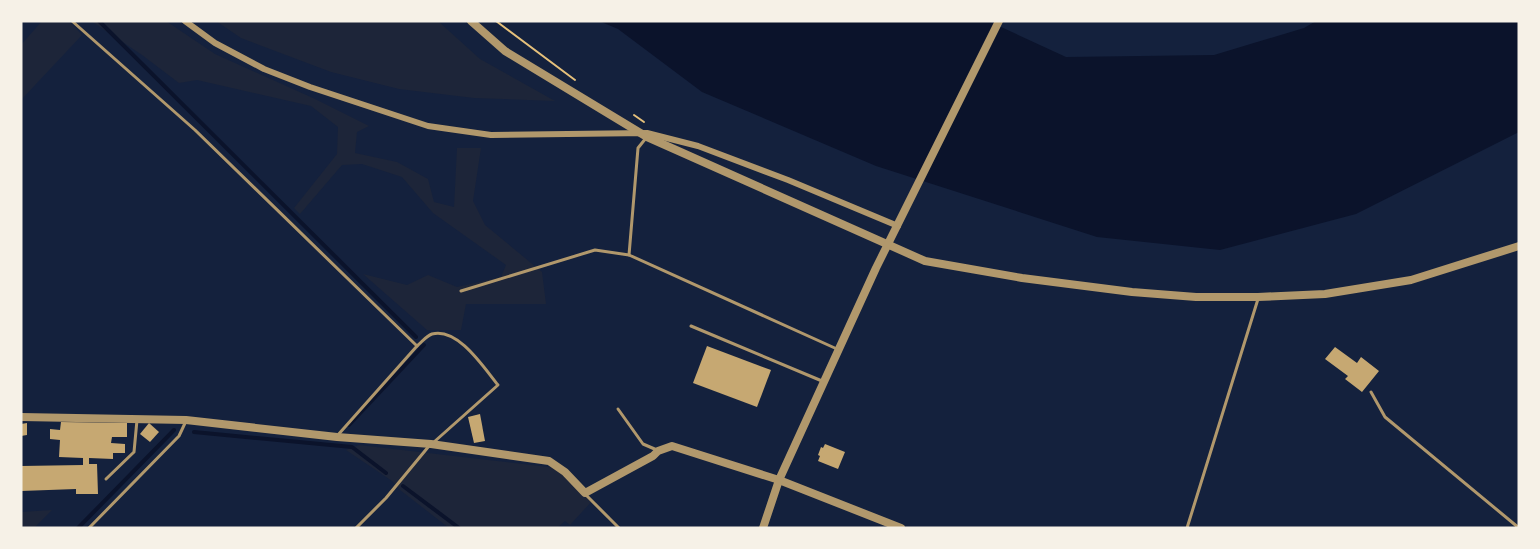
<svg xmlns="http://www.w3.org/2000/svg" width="1540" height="549" viewBox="0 0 1540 549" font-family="'Roboto Serif',serif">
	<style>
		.green { fill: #1d2539 }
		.water { fill: #0b132b }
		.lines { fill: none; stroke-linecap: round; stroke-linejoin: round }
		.stream { stroke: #0b132b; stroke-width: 4 }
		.building { fill: #c6a872 }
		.path { stroke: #e5c07b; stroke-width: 2 }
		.service { stroke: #b1986c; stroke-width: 3 }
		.minor { stroke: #b1986c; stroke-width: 6 }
		.tertiary { stroke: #b1986c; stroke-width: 8 }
	</style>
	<rect width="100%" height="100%" fill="#14213d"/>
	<g class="green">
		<polygon points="42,21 69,21 82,35 21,100 21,45"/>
		<polygon points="91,21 166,21 215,54 313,98 369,126 357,132 355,153 397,162 428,179 434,202 454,207 457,148 481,148 473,201 485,225 542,272 546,304 466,304 461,330 427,330 363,274 407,285 428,275 457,287 501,277 506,265 433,213 402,177 362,164 342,165 300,214 294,208 337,154 338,127 311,106 197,80 179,83 142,55"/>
		<polygon points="216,21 438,21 480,59 555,101 474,98 399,89 331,72 241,38"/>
		<polygon points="359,445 557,468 593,500 570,525 565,521 557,528 449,528 400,490 392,481 346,450"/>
		<polygon points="52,510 34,528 21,528 21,512"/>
	</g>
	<polygon class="water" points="599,21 988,21 1066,57 1214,55 1304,28 1316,21 1519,21 1519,132 1356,214 1220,250 1097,237 876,166 702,92 618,29"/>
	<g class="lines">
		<g class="stream">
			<polyline points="99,21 416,337"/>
			<polyline points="349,425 424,345"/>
			<polyline points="194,432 352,447 386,473"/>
			<polyline points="403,486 459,528"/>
			<polyline points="78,528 174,430"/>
		</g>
	</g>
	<g class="building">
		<polygon points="707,346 771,370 757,407 693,383"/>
		<polygon points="1335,347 1357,363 1361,357 1379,371 1362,392 1345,379 1348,376 1325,359"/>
		<polygon points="480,414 485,441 474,443 468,417"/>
		<polygon points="61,422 127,423 127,437 112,437 111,443 125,444 125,453 113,453 113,459 89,458 89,464 97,464 98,494 76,494 76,489 21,491 21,466 83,465 83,458 59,457 60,440 50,439 50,429 60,430"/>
		<polygon points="27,423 27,435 21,436 21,424"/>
		<polygon points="149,423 159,432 150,442 140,434"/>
		<polygon points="825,444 845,452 838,469 818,461 820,456 818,455 821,447 823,448"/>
	</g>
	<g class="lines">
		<g class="path">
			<polyline points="496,21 575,80"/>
			<polyline points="634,115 644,122"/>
		</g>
		<g class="service">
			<polyline points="72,21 195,130 417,346 337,436"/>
			<polyline points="646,138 638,148 629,255 837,349"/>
			<polyline points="461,291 595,250 629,255"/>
			<polyline points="691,326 822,381"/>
			<path d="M417 346C422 342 426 336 432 334 458 327 484 368 498 385L434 442"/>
			<polyline points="1371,392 1385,417 1519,528"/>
			<polyline points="618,409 643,444 657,450"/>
			<polyline points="106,479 134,452 137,420"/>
			<polyline points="586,495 619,528"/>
			<polyline points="89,528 179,436 186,421"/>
			<polyline points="356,528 386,498 429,446"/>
			<polyline points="1187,528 1258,299"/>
		</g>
		<polyline class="minor" points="185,21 215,43 264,69 310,87 428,126 491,135 647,133 698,146 788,180 898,226"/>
		<g class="tertiary">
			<polyline points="471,21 505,51 647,137 925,261 1022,278 1132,292 1196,297 1258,297 1325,294 1411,280 1519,246"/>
			<polyline points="21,417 186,420 337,437 431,444 549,461 565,472 585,493 653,456 658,451 672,446 779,480 901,528"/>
			<polyline points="763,528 779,480 876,268 999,21"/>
		</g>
	</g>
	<rect width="1540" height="549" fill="none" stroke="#f6f1e7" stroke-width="45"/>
</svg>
